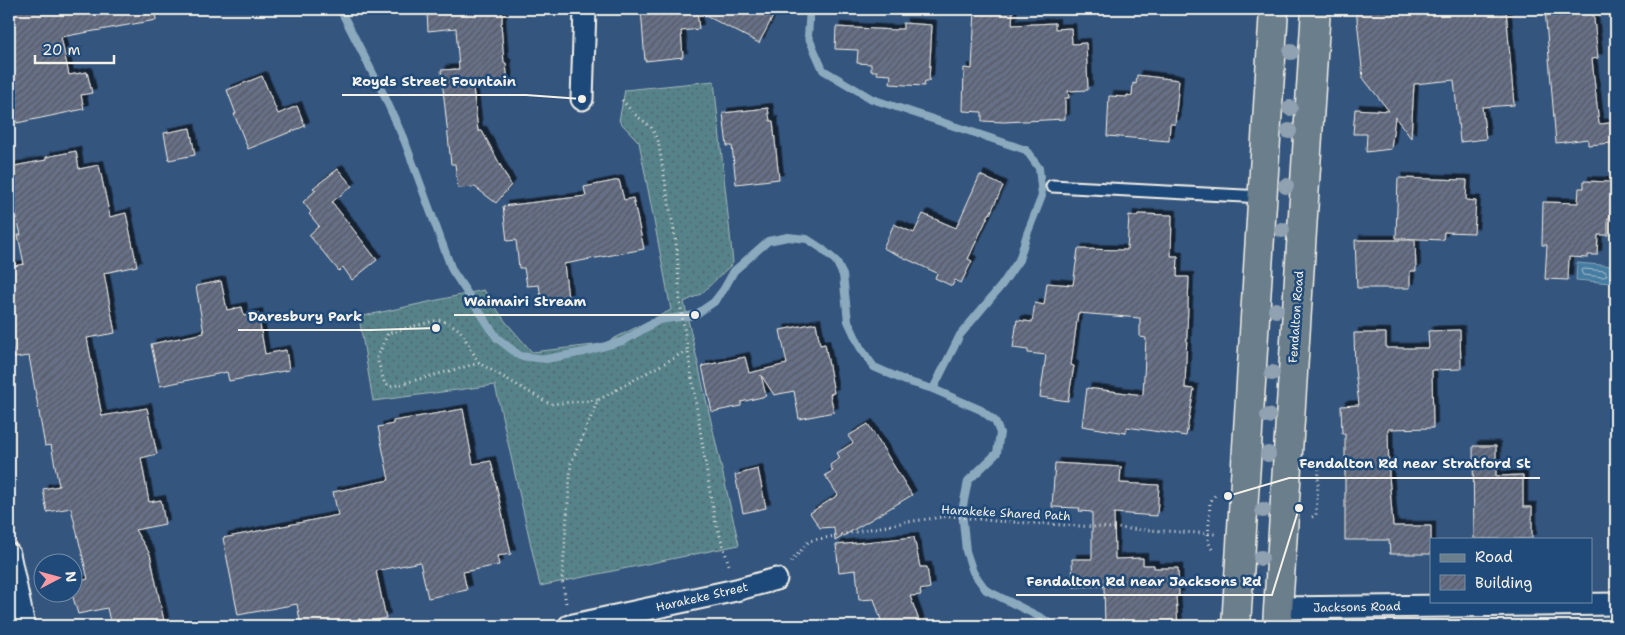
<svg xmlns="http://www.w3.org/2000/svg" width="1625" height="635" viewBox="0 0 1625 635" font-family="'Shantell Sans',sans-serif">
	<style>
		.grass { fill: url(#grass-dots); stroke: #a5bab9 }
		.water { fill: #457ba2; stroke: #8baabe }
		.lines { fill: none; stroke-linecap: round; stroke-linejoin: round }
		.shore { stroke: #aec2cc; stroke-width: 1 }
		.stream { stroke: #8baabe; stroke-width: 8 }
		.building { fill: url(#building-hatch); stroke: #f4f1e8; filter: url(#shadow) }
		.lane-casing { stroke: #f4f1e8; stroke-width: 15 }
		.street-casing { stroke: #f4f1e8; stroke-width: 25 }
		.primary-casing { stroke: #f4f1e8; stroke-width: 31 }
		.path { stroke: #f4f1e8; stroke-width: 3; stroke-dasharray: 1 4; stroke-linecap: butt }
		.lane { stroke: #1f4a7a; stroke-width: 11 }
		.street { stroke: #1f4a7a; stroke-width: 21 }
		.primary { stroke: #6b7e8b; stroke-width: 28 }
		.tree { fill: #90a1b1 }
		.labels { text-anchor: middle; dominant-baseline: central; stroke-width: 5; stroke-linejoin: round; paint-order: stroke }
		.street-label { font-size: 12px; fill: #f4f1e8; stroke: #1f4a7a }
		.leader { fill: none; stroke: #f4f1e8; stroke-width: 2 }
		.callout-dot { fill: #f4f1e8; stroke: #1f4a7a; stroke-width: 2 }
		.callout-label { font-size: 14px; text-anchor: middle; font-weight: bold; fill: #f4f1e8; stroke: #1f4a7a; stroke-width: 5; stroke-linejoin: round; paint-order: stroke }
	</style>
	<defs>
		<pattern id="grass-dots" width="8" height="8" patternUnits="userSpaceOnUse" patternTransform="scale(1.25)"><rect width="8" height="8" fill="#56828a"/><path d="M2 2h.1M6 6h.1" fill="none" stroke="#50686b" stroke-width="1.8" stroke-linecap="round"/></pattern>
		<pattern id="building-hatch" width="6" height="6" patternUnits="userSpaceOnUse" patternTransform="scale(1.25)"><rect width="6" height="6" fill="#666f86"/><path d="M-1 1l2-2M0 6l6-6M5 7l2-2" fill="none" stroke="#565a63"/></pattern>
		<filter id="shadow"><feDropShadow dx="4.5" dy="-4.5" stdDeviation="0" flood-color="#0009"/></filter>
	</defs>
	<rect width="100%" height="100%" fill="#34557e"/>
	<filter id="ink" filterUnits="userSpaceOnUse"><feTurbulence type="fractalNoise" baseFrequency=".02" numOctaves="2"/><feDisplacementMap in="SourceGraphic" scale="10" xChannelSelector="R" yChannelSelector="G"/><feConvolveMatrix kernelMatrix="1 2 1 2 8 2 1 2 1" color-interpolation-filters="sRGB"/></filter>
	<g filter="url(#ink)">
		<polygon class="grass" points="714,81 733,263 701,294 684,302 739,545 540,586 495,385 373,401 359,317 484,290 505,321 532,352 603,344 671,310 639,142 619,121 625,90"/>
		<polygon class="water" points="1577,263 1613,266 1611,283 1576,280"/>
		<g class="lines">
			<polygon class="shore" points="1584,269 1605,271 1607,275 1604,277 1583,275 1581,271"/>
			<g class="stream">
				<polyline points="340,9 384,95 405,142 452,270 497,338 520,356 546,359 584,352 623,341 659,320 695,315 714,302 724,289 734,271 768,241 788,237 807,239 821,248 836,261 843,275 848,321 860,347 874,367 906,381 933,389 981,410 995,421 1000,433 997,453 968,481 962,511 966,551 973,572 986,590 1042,618 1053,626"/>
				<polyline points="810,9 808,36 823,70 872,99 1026,150 1039,168 1042,196 1027,234 1019,260 1001,286 960,335 933,389"/>
			</g>
		</g>
		<g class="building">
			<polygon points="9,9 155,9 156,20 61,37 69,75 87,72 92,93 81,95 84,109 17,123 9,83"/>
			<polygon points="427,9 502,9 502,23 501,23 504,63 506,63 508,85 473,87 478,131 482,131 511,185 496,203 475,187 458,188 455,164 451,164 441,70 459,69 456,28 428,31"/>
			<polygon points="641,9 777,9 759,43 697,11 699,29 681,31 683,57 645,61"/>
			<polygon points="975,9 1013,9 1012,25 1055,23 1055,29 1071,28 1072,44 1086,43 1088,90 1068,91 1069,98 1065,98 1065,119 1004,122 982,121 982,112 963,111 964,68 972,69"/>
			<polygon points="1356,9 1506,9 1514,105 1482,107 1486,139 1460,142 1454,80 1414,84 1411,138 1395,117 1391,149 1366,152 1367,134 1353,134 1355,109 1389,111 1363,78"/>
			<polygon points="1545,9 1593,9 1598,58 1592,59 1599,124 1610,123 1612,143 1588,145 1588,139 1556,143"/>
			<polygon points="903,23 932,25 929,81 925,81 924,86 890,84 891,75 877,74 877,71 871,71 871,64 857,63 858,50 835,49 836,27 895,30 896,29 903,29"/>
			<polygon points="1137,75 1179,80 1175,124 1170,124 1169,141 1107,136 1109,96 1127,97 1127,95 1132,96 1133,83 1136,84"/>
			<polygon points="262,76 278,114 297,106 305,126 248,149 234,114 236,114 227,90"/>
			<polygon points="768,108 770,121 773,121 779,179 736,184 732,146 727,146 723,113"/>
			<polygon points="190,128 195,155 169,160 164,133"/>
			<polygon points="76,151 79,169 99,165 110,217 126,213 137,266 104,273 115,333 87,338 102,416 147,408 157,454 141,458 149,502 161,500 165,524 135,530 150,554 165,626 111,626 107,608 78,614 72,594 72,583 88,579 71,508 47,512 43,489 59,486 51,445 45,446 29,356 14,358 9,330 9,267 24,264 18,235 21,235 9,183 9,167 46,160 46,157"/>
			<polygon points="338,169 352,186 332,202 377,260 352,280 343,267 339,271 309,235 319,226 309,214 311,212 303,202 316,190 313,188"/>
			<polygon points="980,175 1003,186 990,214 989,214 968,259 972,261 961,283 955,280 952,286 935,278 937,273 883,248 894,224 914,233 923,214 956,228"/>
			<polygon points="1398,178 1467,180 1466,200 1476,201 1474,233 1444,232 1443,240 1396,238"/>
			<polygon points="619,180 624,200 633,198 644,249 564,264 568,298 546,301 545,297 541,297 539,285 527,286 524,268 519,268 516,240 507,241 503,206 586,196 584,187"/>
			<polygon points="1584,181 1611,182 1610,218 1608,218 1608,235 1598,235 1597,255 1588,255 1588,258 1569,257 1568,280 1545,279 1547,245 1542,245 1543,202 1578,203 1579,188 1584,188"/>
			<polygon points="1138,214 1172,215 1171,256 1178,256 1177,277 1189,277 1185,388 1194,389 1186,436 1127,427 1126,433 1082,426 1087,388 1143,395 1146,338 1140,337 1140,318 1078,313 1071,365 1074,366 1068,401 1040,397 1046,355 1028,353 1028,350 1013,348 1017,320 1032,322 1035,303 1044,305 1047,283 1073,285 1078,249 1127,250 1129,215 1137,216"/>
			<polygon points="1355,240 1415,240 1416,271 1410,271 1410,288 1357,288"/>
			<polygon points="221,281 227,310 242,307 244,316 258,313 265,354 286,350 289,370 229,381 227,372 160,386 151,344 204,333 196,286"/>
			<polygon points="816,323 820,345 825,344 834,393 830,394 834,412 799,419 794,391 774,395 761,375 766,396 741,402 741,406 712,412 702,366 745,357 749,373 787,364 780,330"/>
			<polygon points="1460,330 1461,369 1432,370 1433,428 1388,429 1389,475 1393,526 1431,526 1431,554 1390,554 1389,540 1345,540 1345,434 1342,434 1341,406 1359,405 1355,370 1354,333 1386,333 1386,348 1429,348 1428,331"/>
			<polygon points="463,409 473,464 491,461 511,554 497,556 499,565 463,572 467,590 428,598 420,562 376,571 386,618 361,624 360,619 325,626 301,626 297,604 238,615 223,538 338,515 333,492 389,480 378,427 393,424 393,421"/>
			<polygon points="868,424 912,495 835,541 834,527 820,528 810,513 838,495 825,475 833,471 830,465 840,458 837,453 853,443 848,436"/>
			<polygon points="1473,446 1496,446 1496,476 1523,475 1523,507 1532,507 1532,539 1474,539"/>
			<polygon points="1055,463 1121,467 1120,483 1159,485 1157,516 1114,513 1115,559 1143,558 1143,565 1154,565 1154,568 1178,568 1179,596 1176,596 1178,626 1105,626 1104,586 1073,587 1072,559 1092,559 1092,512 1079,511 1080,508 1052,507"/>
			<polygon points="758,469 766,508 743,513 735,475"/>
			<polygon points="914,537 920,567 927,567 930,588 920,590 921,595 910,596 921,626 883,626 874,599 859,600 856,570 839,572 836,545"/>
		</g>
		<g class="lines">
			<g class="lane-casing">
				<polyline id="lane" points="1052,186 1263,197"/>
			</g>
			<g class="street-casing">
				<g id="street">
					<polyline points="582,99 585,9"/>
					<polyline points="9,554 24,626"/>
					<polyline points="1278,608 1616,604"/>
					<polyline points="569,626 736,590 776,579"/>
				</g>
			</g>
			<g class="primary-casing">
				<g id="primary">
					<polyline points="1236,626 1274,9"/>
					<polyline points="1277,626 1316,9"/>
				</g>
			</g>
			<g class="path">
				<polyline points="622,100 633,113 651,127 658,141 677,249 680,302 714,517 730,568"/>
				<polyline points="479,363 390,387 384,382 377,358 388,333 438,320 449,323 460,330 479,363 550,404 598,400"/>
				<polyline points="1312,517 1316,515 1319,469 1314,463"/>
				<polyline points="1212,549 1208,541 1210,502 1216,494"/>
				<polyline points="791,562 809,541 906,522 950,516 995,521 1215,534"/>
				<polyline points="566,603 562,580 571,463 598,400 688,350"/>
			</g>
			<use href="#lane" class="lane"/>
			<use href="#street" class="street"/>
			<use href="#primary" class="primary"/>
		</g>
		<g class="tree">
			<circle cx="1291" cy="52" r="8"/>
			<circle cx="1290" cy="108" r="8"/>
			<circle cx="1289" cy="131" r="8"/>
			<circle cx="1286" cy="186" r="8"/>
			<circle cx="1282" cy="230" r="8"/>
			<circle cx="1276" cy="310" r="8"/>
			<circle cx="1272" cy="373" r="8"/>
			<circle cx="1268" cy="416" r="8"/>
			<circle cx="1268" cy="454" r="8"/>
			<circle cx="1263" cy="510" r="8"/>
			<circle cx="1261" cy="558" r="8"/>
		</g>
	</g>
	<g class="labels">
		<g class="street-label">
			<text transform="translate(1296 317) rotate(-86)">Fendalton Road</text>
			<text transform="translate(1006 513) rotate(3)">Harakeke Shared Path</text>
			<text transform="translate(702 597) rotate(-13)">Harakeke Street</text>
			<text transform="translate(1357 607) rotate(-1)">Jacksons Road</text>
		</g>
	</g>
	<path class="leader" d="M582 99L526 95H342M695 315L597 315H454M436 328L372 330H238M1228 496L1289 478H1540M1299 508L1272 595H1016"/>
	<g class="callout-dot">
		<circle cx="582" cy="99" r="5"/>
		<circle cx="695" cy="315" r="5"/>
		<circle cx="436" cy="328" r="5"/>
		<circle cx="1228" cy="496" r="5"/>
		<circle cx="1299" cy="508" r="5"/>
	</g>
	<g class="callout-label">
		<text x="434" y="86">Royds Street Fountain</text>
		<text x="525" y="306">Waimairi Stream</text>
		<text x="305" y="321">Daresbury Park</text>
		<text x="1415" y="468">Fendalton Rd near Stratford St</text>
		<text x="1144" y="586">Fendalton Rd near Jacksons Rd</text>
	</g>
	<rect width="1625" height="635" fill="none" stroke="#1f4a7a" stroke-width="30"/>
	<rect x="15" y="15" width="1595" height="605" fill="none" stroke="#f4f1e8" stroke-width="2" filter="url(#ink)"/>
	<rect x="1430" y="538" width="162" height="65" fill="#1f4a7a" stroke="#748da6"/>
	<rect x="1440" y="554" width="25" height="8" fill="#6b7e8b" stroke="#748da6"/>
	<text x="1475" y="562" font-size="15" fill="#f4f1e8">Road</text>
	<rect x="1440" y="575" width="25" height="15" fill="url(#building-hatch)" stroke="#748da6"/>
	<text x="1475" y="588" font-size="15" fill="#f4f1e8">Building</text>
	<g transform="translate(58 578) rotate(84)"><circle r="24" fill="#1f4a7a" stroke="#748da6"/>
	<path d="M0-4L9 19L0 12L-9 19Z" fill="#ff9aa2"/>
	<text y="-8" font-size="14" font-weight="bold" text-anchor="middle" fill="#f4f1e8">N</text>
	</g>
	<path d="M35 55v8h79v-8" fill="none" stroke="#f4f1e8" stroke-width="2.5"/>
	<text x="42" y="55" font-size="15" fill="#f4f1e8" stroke="#1f4a7a" stroke-width="4" paint-order="stroke">20 m</text>
</svg>
